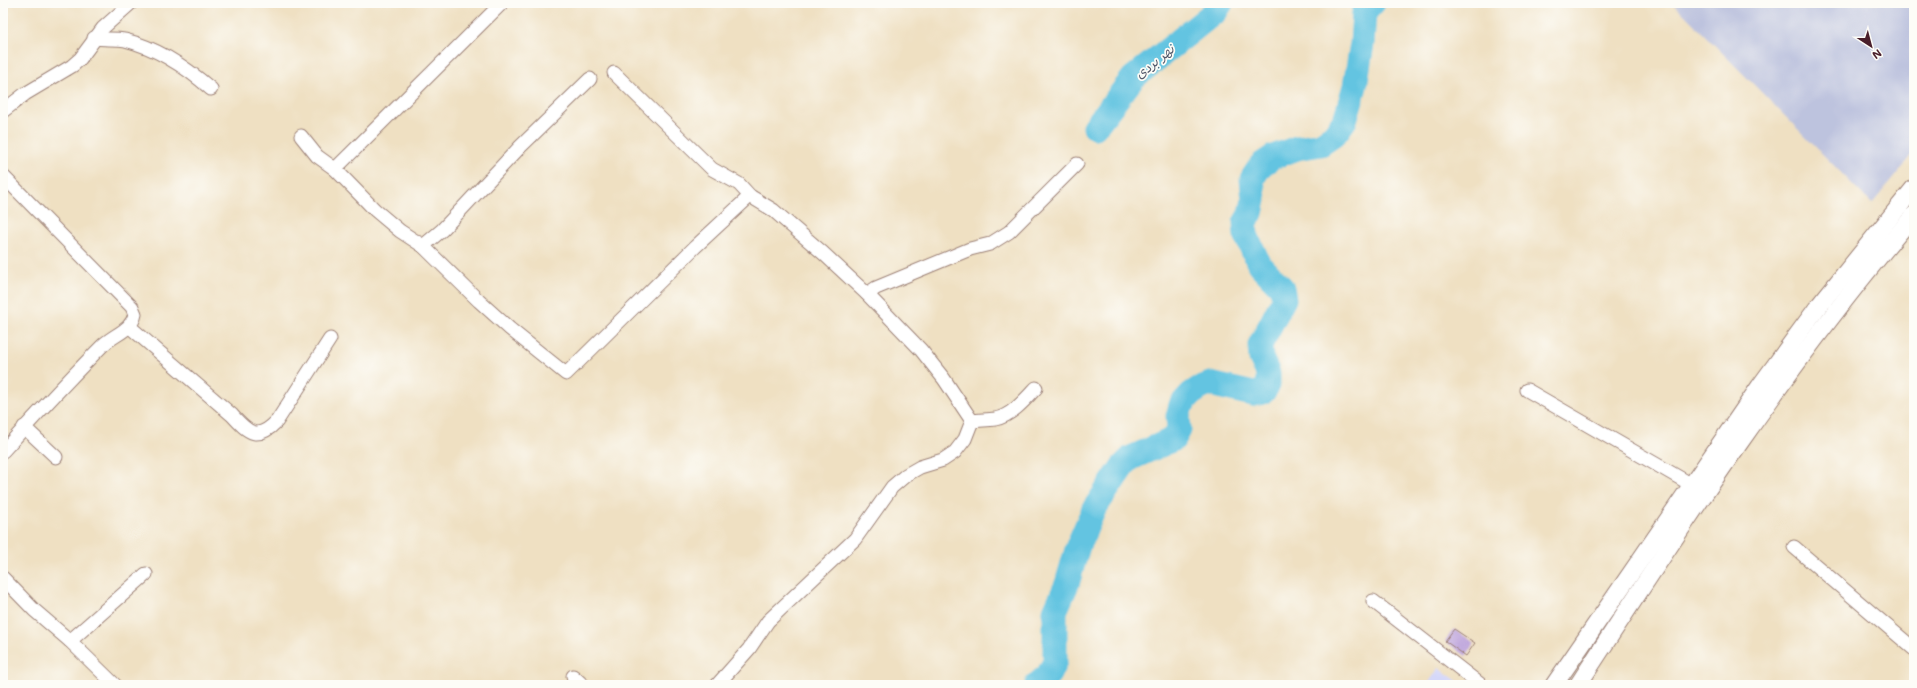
<svg xmlns="http://www.w3.org/2000/svg" width="1917" height="688" viewBox="0 0 1917 688" font-family="Mali,'Playpen Sans Arabic',sans-serif">
	<style>
		.built { fill: #d5d8f9 }
		.industrial { fill: #bdc3de }
		.lines { fill: none; stroke-linecap: round; stroke-linejoin: round }
		.river { stroke: #63c4e1; stroke-width: 25 }
		.building { fill: #bea4dc }
		.minor-casing { stroke: #9c8076; stroke-width: 15 }
		.major-casing { stroke: #9c8076; stroke-width: 19 }
		.minor { stroke: #fff; stroke-width: 13 }
		.major { stroke: #fff; stroke-width: 17 }
		.labels { text-anchor: middle; dominant-baseline: central; stroke-width: 3.5; stroke-linejoin: round; paint-order: stroke }
		.water-label { font-size: 13px; font-style: italic; fill: #53596b; stroke: #fdfcf7 }
	</style>
	<rect width="100%" height="100%" fill="#fdfcf7"/>
	<filter id="ink" filterUnits="userSpaceOnUse"><feTurbulence type="fractalNoise" baseFrequency=".025" numOctaves="2"/><feDisplacementMap in="SourceGraphic" scale="8" xChannelSelector="R" yChannelSelector="G"/><feConvolveMatrix kernelMatrix="1 2 1 2 8 2 1 2 1" color-interpolation-filters="sRGB"/></filter>
	<filter id="wash" filterUnits="userSpaceOnUse"><feTurbulence type="fractalNoise" baseFrequency=".012" numOctaves="4" result="noise"/><feDisplacementMap in="SourceGraphic" scale="16" xChannelSelector="R" yChannelSelector="G"/><feGaussianBlur stdDeviation="0.9" result="paint"/><feColorMatrix in="noise" values="0 0 0 0 0 0 0 0 0 0 0 0 0 0 0 0 0 1.4 0 .05"/><feComposite in="paint" operator="in"/></filter>
	<g filter="url(#wash)">
		<rect width="100%" height="100%" fill="#efe0c2"/>
		<polygon class="built" points="1439,668 1463,685 1427,685"/>
		<polygon class="industrial" points="1673,3 1914,3 1914,153 1872,204"/>
		<g class="lines">
			<g class="river">
				<polyline points="1095,127 1133,78 1216,11 1221,3"/>
				<polyline points="1037,685 1049,674 1055,661 1055,611 1067,584 1078,546 1094,509 1123,466 1131,458 1174,439 1179,430 1178,416 1181,405 1191,394 1200,388 1210,384 1253,394 1263,392 1268,385 1268,373 1261,358 1260,345 1284,299 1282,288 1259,264 1246,235 1245,223 1251,213 1254,200 1252,179 1261,165 1273,157 1297,148 1321,144 1334,135 1345,120 1355,86 1362,44 1364,13 1373,3"/>
			</g>
		</g>
		<g id="blocks">
			<polygon class="building" points="1454,629 1475,643 1466,656 1445,641"/>
		</g>
	</g>
	<g filter="url(#ink)">
		<use href="#blocks" fill-opacity="0" stroke="#9c8076" stroke-width="1"/>
		<g class="lines">
			<g class="minor-casing">
				<g id="minor">
					<path d="M94 38C104 40 115 38 125 40 157 48 186 67 211 89"/>
					<polyline points="614,73 712,169 739,184 750,196 773,210 823,253 867,294 921,350 944,379 972,421"/>
					<polyline points="3,111 25,94 72,66 80,59 103,28 131,3"/>
					<polyline points="301,136 317,156 335,169 375,210 400,231 423,246 479,301 510,329 566,374 695,247 750,196"/>
					<polyline points="335,169 502,3"/>
					<path d="M3 176 132 307 135 314C132 330 115 334 103 345 69 379 36 415 3 451"/>
					<polyline points="423,246 442,230 520,147 590,79"/>
					<polyline points="867,294 876,288 970,249 990,244 1009,232 1077,164"/>
					<path d="M130 327 232 415C249 434 258 441 277 421L330 339"/>
					<polyline points="1527,390 1692,485"/>
					<path d="M972 421C980 420 988 420 995 419 1011 416 1025 400 1036 388"/>
					<polyline points="24,427 56,457"/>
					<polyline points="1794,547 1914,649"/>
					<polyline points="3,578 34,610 70,641 115,685"/>
					<polyline points="1373,601 1481,685"/>
					<polyline points="70,641 146,574"/>
					<polyline points="573,676 583,685"/>
					<polyline points="717,685 749,649 768,621 855,539 892,487 906,475 920,467 943,460 955,452 965,439 972,421"/>
				</g>
			</g>
			<g class="major-casing">
				<g id="major">
					<polyline points="1554,685 1760,386 1817,308 1914,188"/>
					<path d="M1578 685C1683 524 1789 361 1914 215"/>
				</g>
			</g>
			<use href="#minor" class="minor"/>
			<use href="#major" class="major"/>
		</g>
	</g>
	<g class="labels">
		<g class="water-label">
			<text transform="translate(1154 61) rotate(-39)">نهر بردى</text>
		</g>
	</g>
	<rect width="1917" height="688" fill="none" stroke="#fdfcf7" stroke-width="16"/>
	<g transform="translate(1871 46) rotate(144)" stroke="#fdfcf7" stroke-width="3" paint-order="stroke">
	<path d="M0-3L7 15L0 10L-7 15Z" fill="#4a1f2b"/>
	<text y="-6" font-size="11" font-weight="bold" text-anchor="middle" fill="#4a1f2b">N</text>
	</g>
</svg>
